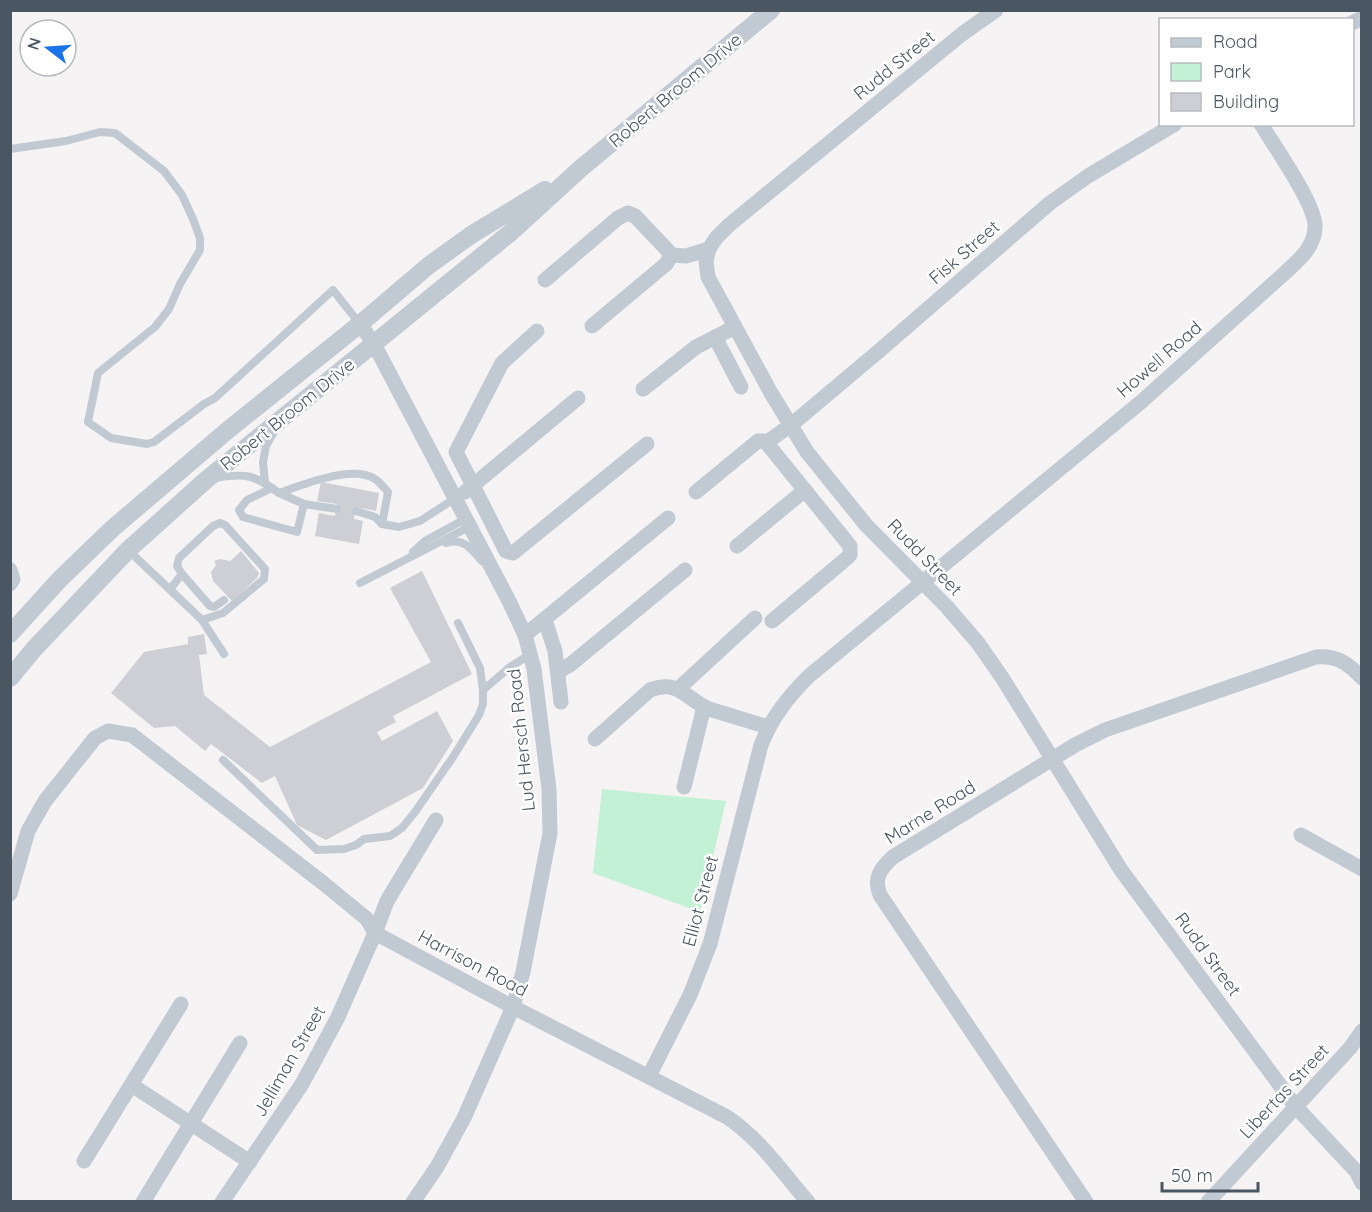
<svg xmlns="http://www.w3.org/2000/svg" width="1372" height="1212" viewBox="0 0 1372 1212" font-family="Quicksand,sans-serif">
	<style>
		.green { fill: #c3f1d5 }
		.building { fill: #cdcfd5 }
		.lines { fill: none; stroke-linecap: round; stroke-linejoin: round }
		.service { stroke: #c1cad2; stroke-width: 8 }
		.minor { stroke: #c1cad2; stroke-width: 15 }
		.tertiary { stroke: #c1cad2; stroke-width: 18 }
		.labels { text-anchor: middle; dominant-baseline: central; stroke-width: 5; stroke-linejoin: round; paint-order: stroke }
		.street-label { font-size: 18px; fill: #4a5661; stroke: #fff }
	</style>
	<rect width="100%" height="100%" fill="#f5f3f3"/>
	<polygon class="green" points="602,789 726,801 700,912 593,873"/>
	<g class="building">
		<polygon points="321,482 379,493 376,511 356,507 354,519 363,521 359,544 315,536 319,513 335,516 337,504 317,501"/>
		<polygon points="241,551 259,573 257,578 232,601 213,581 211,572 216,565 214,561 220,559 230,561"/>
		<polygon points="422,571 472,674 393,716 396,722 377,732 382,741 437,711 453,741 423,788 326,840 297,825 275,776 262,783 211,744 205,751 175,726 154,728 111,693 144,652 188,644 188,637 204,634 207,654 199,655 204,695 270,747 431,662 390,588"/>
	</g>
	<g class="lines">
		<g class="service">
			<polyline points="10,149 66,141 100,132 115,133 164,171 182,195 193,219 200,238 200,250 180,284 169,309 155,327 98,373 88,422 111,438 147,444 154,442 204,404 215,398 333,290 359,323"/>
			<path d="M215 478C246 473 253 474 279 493 302 485 353 464 375 479 380 482 384 488 388 492L382 524"/>
			<polyline points="265,483 263,462 266,446 275,430"/>
			<polyline points="272,488 247,500 239,510 243,517 297,532 304,504"/>
			<polyline points="279,493 304,504 337,509"/>
			<polyline points="356,511 375,517 382,524 399,527 420,521 454,499"/>
			<path d="M446 543C464 537 471 549 482 561"/>
			<polyline points="128,550 202,620 224,654"/>
			<polyline points="413,552 425,541 465,519"/>
			<polyline points="182,574 210,606 214,607 224,600"/>
			<polyline points="360,583 469,527"/>
			<polyline points="171,588 182,574 177,566 179,558 213,526 220,523 225,525 265,569 264,579 223,613 202,620"/>
			<polyline points="458,623 480,668 483,690"/>
			<polyline points="223,760 317,850 344,849 356,845 364,839 390,836 402,828 415,812 453,757 479,715 483,704 483,690 510,667 531,654"/>
		</g>
		<g class="minor">
			<polyline points="996,10 962,34 729,225 716,238 709,249 706,261 708,277 771,393 807,452 866,525 947,607 978,643 1003,679 1121,870 1296,1107 1356,1171 1362,1183"/>
			<polyline points="1352,23 1362,18"/>
			<polyline points="545,280 618,218 628,213 635,216 672,255 686,256 709,249"/>
			<polyline points="360,324 374,344 509,601 525,635 534,669 549,789 550,833 523,972 513,1007 464,1118 437,1167 413,1202"/>
			<polyline points="592,326 666,264 672,255"/>
			<polyline points="537,331 502,363 456,452 506,551 513,553 647,444"/>
			<polyline points="715,337 741,387"/>
			<polyline points="643,389 696,347 735,327"/>
			<polyline points="767,442 791,425 879,351 1050,203 1088,176 1175,124"/>
			<polyline points="465,492 578,398"/>
			<polyline points="696,492 758,441 765,441 850,546 850,555 847,558 772,621"/>
			<polyline points="737,546 805,490"/>
			<polyline points="10,570 13,579 10,584"/>
			<polyline points="545,620 555,651 561,702"/>
			<polyline points="525,635 668,518"/>
			<polyline points="558,672 571,664 685,570"/>
			<polyline points="678,689 755,618"/>
			<path d="M595 739 650 690C679 679 686 699 709 709L768 727"/>
			<polyline points="684,787 704,707"/>
			<polyline points="1301,835 1362,869"/>
			<path d="M10 894 28 831 45 801 95 738 108 731 132 735 323 883 367 919 375 933 513 1007 727 1117C760 1139 782 1172 808 1202"/>
			<path d="M649 1076 690 995 710 944 761 745C772 717 788 697 809 676L1141 402 1287 271C1300 259 1314 247 1315 228 1317 206 1274 146 1261 124"/>
			<polyline points="133,1086 250,1162"/>
			<polyline points="84,1161 181,1004"/>
			<polyline points="143,1202 240,1043"/>
			<polyline points="222,1202 302,1084 337,1019 375,933 387,901 436,820"/>
			<path d="M1086 1202 880 895C873 878 881 868 893 857L1075 745 1105 730 1316 657C1336 655 1348 663 1362 678"/>
			<polyline points="1208,1202 1350,1048 1362,1031"/>
		</g>
		<g class="tertiary">
			<polyline points="10,634 60,579 113,528 228,430 360,324 428,266 471,235 545,190"/>
			<polyline points="10,678 34,649 128,550 206,480 510,233 580,169 771,10"/>
		</g>
	</g>
	<g class="labels">
		<g class="street-label">
			<text transform="translate(894 65) rotate(-39)">Rudd Street</text>
			<text transform="translate(675 90) rotate(-40)">Robert Broom Drive</text>
			<text transform="translate(964 252) rotate(-41)">Fisk Street</text>
			<text transform="translate(1159 359) rotate(-41)">Howell Road</text>
			<text transform="translate(287 414) rotate(-39)">Robert Broom Drive</text>
			<text transform="translate(925 557) rotate(46)">Rudd Street</text>
			<text transform="translate(521 740) rotate(-96)">Lud Hersch Road</text>
			<text transform="translate(930 812) rotate(-32)">Marne Road</text>
			<text transform="translate(700 901) rotate(-75)">Elliot Street</text>
			<text transform="translate(1208 954) rotate(54)">Rudd Street</text>
			<text transform="translate(473 963) rotate(28)">Harrison Road</text>
			<text transform="translate(289 1061) rotate(-60)">Jelliman Street</text>
			<text transform="translate(1284 1091) rotate(-47)">Libertas Street</text>
		</g>
	</g>
	<rect width="1372" height="1212" fill="none" stroke="#4a5661" stroke-width="24"/>
	<rect x="1159" y="18" width="195" height="108" fill="#ffffff" stroke="#b7bbc0" stroke-width="1.5"/>
	<rect x="1171" y="38" width="30" height="9" fill="#c1cad2" stroke="#b7bbc0" stroke-width="1.5"/>
	<text x="1213" y="48" font-size="18" fill="#4a5661">Road</text>
	<rect x="1171" y="63" width="30" height="18" fill="#c3f1d5" stroke="#b7bbc0" stroke-width="1.5"/>
	<text x="1213" y="78" font-size="18" fill="#4a5661">Park</text>
	<rect x="1171" y="93" width="30" height="18" fill="#cdcfd5" stroke="#b7bbc0" stroke-width="1.5"/>
	<text x="1213" y="108" font-size="18" fill="#4a5661">Building</text>
	<g transform="translate(48 48) rotate(287)"><circle r="28" fill="#ffffff" stroke="#b7bbc0" stroke-width="1.5"/>
	<path d="M0-4.5L10 22L0 15L-10 22Z" fill="#1a73e8"/>
	<text y="-9" font-size="16" font-weight="bold" text-anchor="middle" fill="#4a5661">N</text>
	</g>
	<path d="M1162 1182v9h96v-9" fill="none" stroke="#4a5661" stroke-width="3"/>
	<text x="1171" y="1182" font-size="18" fill="#4a5661" stroke="#ffffff" stroke-width="4.5" paint-order="stroke">50 m</text>
</svg>
